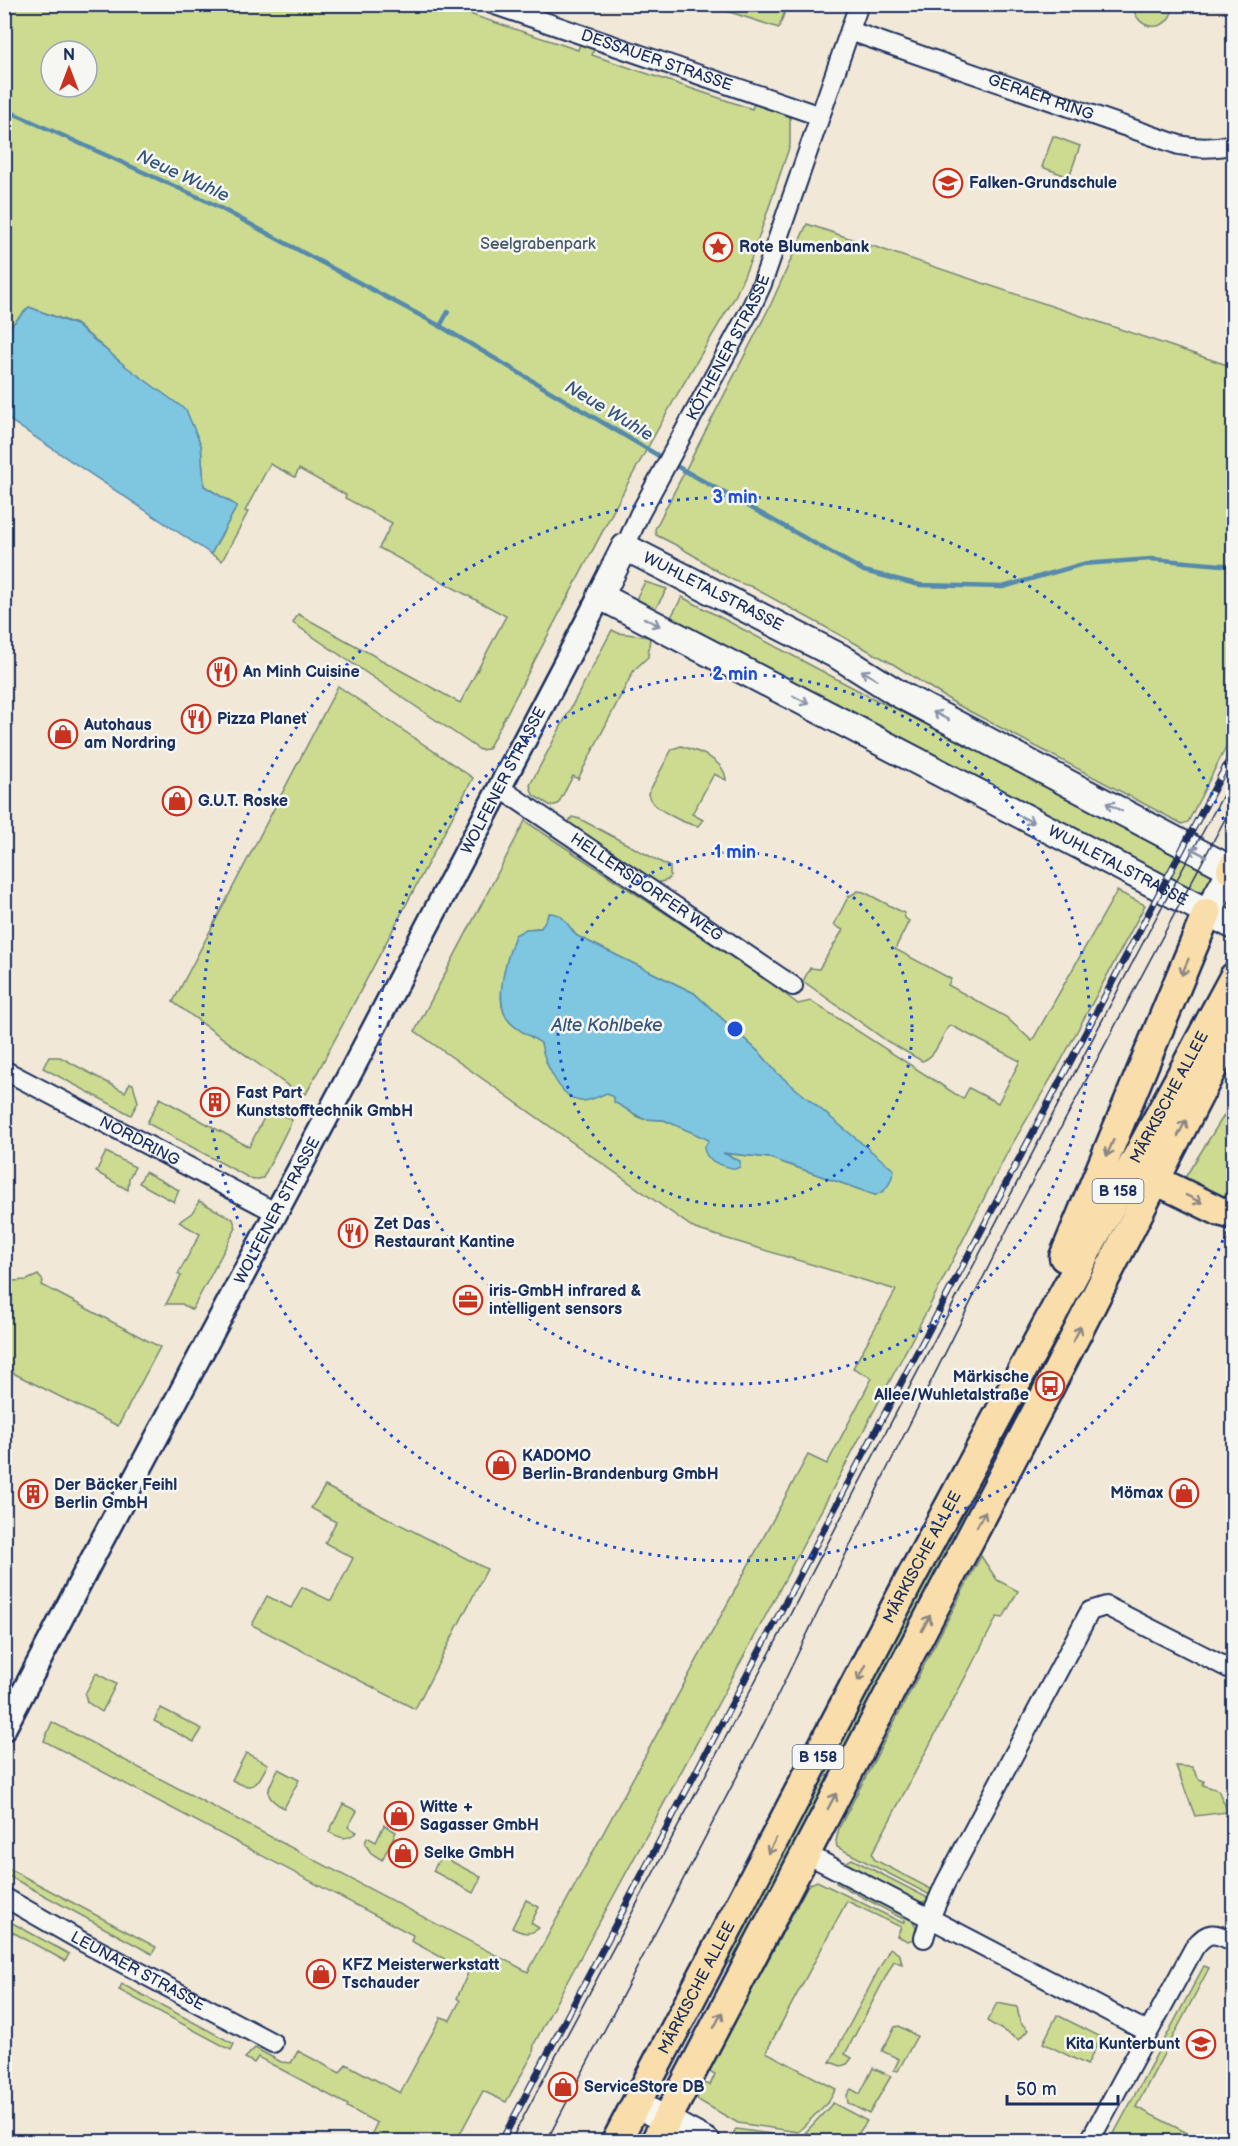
<svg xmlns="http://www.w3.org/2000/svg" width="1238" height="2146" viewBox="0 0 1238 2146" font-family="'Balsamiq Sans',sans-serif">
	<style>
		.green { fill: #ccdb8f; stroke: #748576; stroke-width: 1.5; fill-rule: evenodd }
		.water { fill: #7fc6e0; stroke: #578aac; stroke-width: 1.5 }
		.lines { fill: none; stroke-linecap: round; stroke-linejoin: round }
		.stream { stroke: #578aac; stroke-width: 4.5 }
		.minor-casing { stroke: #1b2f5e; stroke-width: 22 }
		.tertiary-casing { stroke: #1b2f5e; stroke-width: 27 }
		.secondary-casing { stroke: #1b2f5e; stroke-width: 30 }
		.primary-casing { stroke: #1b2f5e; stroke-width: 33 }
		.minor { stroke: #f6f6f2; stroke-width: 18 }
		.tertiary { stroke: #f6f6f2; stroke-width: 22 }
		.secondary { stroke: #f6f6f2; stroke-width: 26 }
		.primary { stroke: #f9deab; stroke-width: 28 }
		.tram { stroke: #1b2f5e; stroke-width: 1.5 }
		.rail-casing { stroke: #1b2f5e; stroke-width: 7 }
		.rail { stroke: #f6f6f2; stroke-width: 4.5; stroke-dasharray: 14; stroke-linecap: butt }
		.oneway { stroke: #8892a8 }
		.oneway2 { stroke: #8a8684 }
		.ring { fill: none; stroke: #1d4ed8; stroke-width: 3; stroke-dasharray: 3 6 }
		.labels { text-anchor: middle; dominant-baseline: central; stroke-width: 5; stroke-linejoin: round; paint-order: stroke }
		.shield { fill: #f6f6f2; stroke: #5d6b8a; stroke-width: 1.5 }
		.shield-label { font-size: 15px; font-weight: bold; fill: #1b2f5e }
		.street-label { font-size: 16px; fill: #1b2f5e; stroke: #f6f6f2 }
		.poi-label { font-size: 16px; font-weight: bold; fill: #1b2f5e; stroke: #f6f6f2; text-anchor: start }
		.park-label { font-size: 16px; fill: #475a6a; stroke: #f6f6f2 }
		.water-label { font-size: 18px; font-style: italic; fill: #34557e; stroke: #f6f6f2 }
		.centre { fill: #1d4ed8; stroke: #f6f6f2; stroke-width: 3 }
		.ring-label { font-size: 18px; text-anchor: middle; font-weight: bold; fill: #1d4ed8; stroke: #f6f6f2; stroke-width: 5; stroke-linejoin: round; paint-order: stroke }
	</style>
	<rect width="100%" height="100%" fill="#f1e8d7"/>
	<filter id="ink" filterUnits="userSpaceOnUse"><feTurbulence type="fractalNoise" baseFrequency=".0167" numOctaves="2"/><feDisplacementMap in="SourceGraphic" scale="12" xChannelSelector="R" yChannelSelector="G"/><feConvolveMatrix kernelMatrix="1 2 1 2 8 2 1 2 1" color-interpolation-filters="sRGB"/></filter>
	<g filter="url(#ink)">
		<g class="green">
			<path d="M5 5H442L578 50 581 41 595 47 592 55 752 109 755 101 790 113V145L752 257 735 297 678 393 628 483 488 749 480 750 293 623 298 614 460 703 506 616 379 548 392 523 345 498 346 495 299 469 295 477 270 464 245 511 248 512 222 561 211 554 237 506 204 486 201 445 124 365 76 324 29 307 5 332ZM51 51H87V87H51Z"/>
			<polygon points="708,5 787,4 787,5 779,28"/>
			<path d="M1133 5H1173C1172 33 1136 34 1133 5Z"/>
			<polygon points="1053,136 1080,146 1069,177 1042,167"/>
			<path d="M807 224 1230 366 1233 358V733L1188 822 1182 824 956 704 893 664 750 586C726 581 707 562 686 551 677 545 666 540 656 535L655 529 771 304Z"/>
			<polygon points="645,582 667,589 654,611 640,603 637,597"/>
			<polygon points="682,597 880,702 943,727 1215,875 1205,897 670,619"/>
			<polygon points="612,630 618,633 650,637 648,657 634,670 578,779 573,776 558,804 551,806 533,795 530,785"/>
			<polygon points="338,686 473,778 306,1094 294,1090 173,1002"/>
			<path d="M681 746C698 751 725 760 726 780L714 774 692 814 703 820 698 826C685 824 650 808 648 794L672 749Z"/>
			<polygon points="572,817 580,819 670,867 670,876 668,880 656,883 569,825 569,821"/>
			<path d="M525 821 764 978 798 1004 811 1001 963 1099 969 1088 998 1103 1020 1061 950 1025C940 1036 938 1056 922 1061L887 1041 803 981 810 968 819 969 843 930 834 925 848 897 858 891 864 892 904 913 905 918 909 921 895 949 951 979 948 985 1006 1017 1032 1041 1117 891 1145 905 1060 1063 1007 1153 930 1305 757 1632 562 1991 534 2044 533 2054 506 2102 483 2091 456 2141H368L377 2123 347 2107 348 2105 258 2057 254 2063 245 2058 255 2048 281 2062 291 2063 298 2051 340 2073 346 2064 400 2093 441 2017 450 2020 460 2001 457 1998 468 1973 464 1971 465 1970 411 1941 413 1935 44 1741 52 1722 528 1972 808 1455 827 1464 872 1378 853 1368 896 1290 695 1229 415 1031ZM568 926 577 936 694 993 761 1054 777 1073 806 1098 875 1195 770 1158 720 1153 710 1140 664 1120 643 1119 634 1115 607 1092 599 1096 564 1091 547 1064 541 1043C532 1037 521 1032 513 1025 485 1001 514 954 526 929Z"/>
			<polygon points="49,1057 60,1057 125,1092 130,1083 133,1084 138,1102 131,1115 43,1068"/>
			<polygon points="160,1098 249,1147 269,1108 292,1120 263,1178 253,1180 147,1123"/>
			<polygon points="1233,1101 1233,1205 1184,1179"/>
			<polygon points="106,1152 135,1167 129,1178 128,1190 96,1172"/>
			<polygon points="145,1172 179,1190 174,1202 139,1183"/>
			<polygon points="199,1201 233,1219 236,1228 192,1310 182,1304 166,1304 181,1276 178,1274 200,1234 179,1222 193,1212"/>
			<polygon points="38,1275 43,1281 42,1285 160,1347 118,1426 5,1369 5,1295 12,1281 27,1280"/>
			<polygon points="977,1475 987,1480 733,1963 730,1963 728,1960 741,1933"/>
			<polygon points="325,1486 487,1569 415,1709 252,1625 267,1596 291,1608 302,1587 331,1601 353,1558 325,1543 336,1522 311,1508"/>
			<polygon points="981,1556 997,1580 1018,1591 1003,1618 997,1617 872,1854 875,1860 931,1889 933,1893 932,1896 837,1847 836,1841 839,1828"/>
			<polygon points="96,1673 116,1684 102,1712 87,1702 85,1694"/>
			<polygon points="161,1708 202,1729 194,1742 154,1721"/>
			<path d="M246 1753 268 1764C257 1784 255 1793 232 1780Z"/>
			<polygon points="1176,1766 1192,1767 1199,1779 1204,1781 1203,1785 1218,1790 1228,1812 1195,1816"/>
			<path d="M278 1769 299 1780 284 1808C261 1796 268 1790 278 1769Z"/>
			<path d="M343 1804 357 1811 348 1827 357 1832C346 1841 341 1838 329 1832Z"/>
			<polygon points="384,1825 396,1832 382,1860 371,1853 365,1844 367,1837 376,1842"/>
			<polygon points="441,1856 481,1877 473,1893 433,1871"/>
			<polygon points="852,1859 926,1897 928,1901 915,1903 844,1866 845,1863"/>
			<polygon points="4,1866 156,1947 152,1954 5,1874"/>
			<polygon points="839,1877 912,1919 918,1931 916,1938 908,1941 897,1936 901,1927 847,1901 766,2052 836,2089 829,2101 798,2132 738,2123 698,2100 697,2096 703,2083 710,2085 715,2074 709,2071 808,1885 817,1881 903,1923 905,1920 836,1883"/>
			<path d="M526 1900 539 1907 531 1923 539 1928C530 1936 522 1933 512 1928Z"/>
			<polygon points="5,1919 69,1954 65,1961 5,1928"/>
			<polygon points="890,1948 900,1955 902,1964 894,1961 845,2054 852,2058 847,2064 841,2066 830,2062"/>
			<polygon points="1204,1966 1209,1968 1136,2107 1203,2141 1110,2141"/>
			<polygon points="122,1984 234,2044 231,2050 119,1990"/>
			<polygon points="997,2003 1017,2007 1020,2022 1028,2030 1019,2040 987,2021"/>
			<polygon points="1057,2015 1101,2037 1087,2065 1043,2043"/>
			<polygon points="899,2026 917,2036 898,2071 894,2070 899,2059 882,2051 895,2027"/>
			<polygon points="873,2068 891,2076 869,2114 848,2103 847,2095 851,2089 860,2094"/>
			<polygon points="833,2103 867,2121 854,2140 805,2133"/>
			<polygon points="736,2129 792,2137 785,2141 747,2142 733,2134"/>
		</g>
		<g class="water">
			<polygon points="29,307 76,325 124,365 186,410 201,445 204,486 237,506 211,554 5,417 5,332"/>
			<path d="M549 913C565 913 567 926 577 936L694 993 761 1054 777 1073 894 1170C891 1182 887 1192 875 1195L770 1158 723 1153 740 1161V1167L735 1169C723 1165 706 1163 704 1148L709 1140 664 1120 643 1119 614 1102V1098L607 1093C599 1096 589 1102 580 1101 559 1097 544 1061 541 1043 532 1037 521 1032 513 1025 490 1006 507 958 515 935L526 929 541 928Z"/>
		</g>
		<g class="lines">
			<g class="stream">
				<polyline points="4,109 207,201 440,326 664,459"/>
				<polyline points="440,326 448,312"/>
				<polyline points="671,463 864,571 920,585 1003,587 1083,564 1151,559 1234,566"/>
			</g>
			<g class="minor-casing">
				<g id="minor">
					<path id="s1" d="M492 4 820 116"/>
					<path id="s2" d="M850 31 1179 145C1198 149 1214 149 1234 144"/>
					<path id="s3" d="M625 547 639 515 751 308 762 284 859 4"/>
					<path id="s4" d="M500 788 793 986"/>
					<path id="s5" d="M4 1070 275 1212"/>
					<polyline points="805,1853 1148,2032"/>
					<path id="s6" d="M4 1897 83 1942 273 2043"/>
					<polyline points="924,1938 930,1918 945,1884 1090,1611 1106,1606 1234,1671"/>
					<path d="M1089 2142 1194 1948C1207 1930 1215 1932 1234 1942"/>
				</g>
			</g>
			<g class="tertiary-casing">
				<g id="tertiary">
					<path id="s7" d="M4 1729 100 1544 354 1066 600 596"/>
				</g>
			</g>
			<g class="secondary-casing">
				<g id="secondary">
					<path id="s8" d="M1234 871 899 694 840 657 625 547 600 596 1234 926"/>
					<polyline points="1207,913 1231,870"/>
					<polyline points="636,2104 707,2142"/>
				</g>
			</g>
			<g class="primary-casing">
				<g id="primary">
					<polyline points="1231,870 1234,865"/>
					<polyline points="1155,1180 1219,1211 1234,1215"/>
					<polyline points="1064,1257 1207,913"/>
					<path id="s9" d="M616 2142 908 1583 1234 977"/>
					<polyline points="655,2142 1050,1386 1234,1026"/>
				</g>
			</g>
			<use href="#minor" class="minor"/>
			<use href="#tertiary" class="tertiary"/>
			<use href="#secondary" class="secondary"/>
			<use href="#primary" class="primary"/>
			<g class="tram">
				<polyline points="510,2142 730,1729 1157,916 1234,775"/>
				<polyline points="546,2142 757,1738 886,1471 1015,1214 1234,802"/>
			</g>
			<g class="rail-casing">
				<polyline id="rail" points="501,2142 1234,751"/>
			</g>
			<use href="#rail" class="rail"/>
		</g>
		<defs><path id="oneway-shaft" d="M-6 0H5M1.5-3L5.5 0L1.5 3" fill="none" stroke-width="1.6" stroke-linecap="round" stroke-linejoin="round" transform="scale(1.5)"/></defs>
		<g class="oneway">
			<use href="#oneway-shaft" transform="translate(652 622) rotate(27)"/>
			<use href="#oneway-shaft" transform="translate(869 675) rotate(-148)"/>
			<use href="#oneway-shaft" transform="translate(801 700) rotate(28)"/>
			<use href="#oneway-shaft" transform="translate(941 716) rotate(-152)"/>
			<use href="#oneway-shaft" transform="translate(1114 807) rotate(-152)"/>
			<use href="#oneway-shaft" transform="translate(1026 819) rotate(28)"/>
			<use href="#oneway-shaft" transform="translate(1198 852) rotate(-151)"/>
		</g>
		<g class="oneway2">
			<use href="#oneway-shaft" transform="translate(1185 967) rotate(113)"/>
			<use href="#oneway-shaft" transform="translate(1182 1128) rotate(-63)"/>
			<use href="#oneway-shaft" transform="translate(1110 1148) rotate(113)"/>
			<use href="#oneway-shaft" transform="translate(1194 1199) rotate(26)"/>
			<use href="#oneway-shaft" transform="translate(1077 1334) rotate(-63)"/>
			<use href="#oneway-shaft" transform="translate(981 1519) rotate(-62)"/>
			<use href="#oneway-shaft" transform="translate(926 1623) rotate(-62)"/>
			<use href="#oneway-shaft" transform="translate(862 1673) rotate(117)"/>
			<use href="#oneway-shaft" transform="translate(832 1801) rotate(-62)"/>
			<use href="#oneway-shaft" transform="translate(772 1846) rotate(118)"/>
			<use href="#oneway-shaft" transform="translate(718 2020) rotate(-62)"/>
		</g>
	</g>
	<g class="ring">
		<circle cx="735" cy="1029" r="177"/>
		<circle cx="735" cy="1029" r="355"/>
		<path d="M1233 1215A532 532 0 1 1 1233 843"/>
	</g>
	<defs>
		<g id="school-ring" transform="scale(1.5)"><circle r="9.5" fill="#f6f6f2" stroke="#c8321e" stroke-width="1.5"/><path d="M0-5L7-2L0 1L-7-2ZM-4 1L0 2.5L4 1V4Q0 6-4 4Z" fill="#c8321e"/></g>
		<g id="sight-ring" transform="scale(1.5)"><circle r="9.5" fill="#f6f6f2" stroke="#c8321e" stroke-width="1.5"/><path d="M0-6L1.8-2.2L6-1.7L2.9 1.2L3.7 5.4L0 3.3L-3.7 5.4L-2.9 1.2L-6-1.7L-1.8-2.2Z" fill="#c8321e"/></g>
		<g id="restaurant-ring" transform="scale(1.5)"><circle r="9.5" fill="#f6f6f2" stroke="#c8321e" stroke-width="1.5"/><path d="M-5-6h1v4h1v-4h1v4h1v-4h1v5L-1.5 .5V6h-2V.5L-5-1ZM5-6V6H3V1.5H1.5Q1.5-4 5-6Z" fill="#c8321e"/></g>
		<g id="shop-ring" transform="scale(1.5)"><circle r="9.5" fill="#f6f6f2" stroke="#c8321e" stroke-width="1.5"/><path d="M-5-2.5h2.3a2.7 3.5 0 0 1 5.4 0H5L5.5 6h-11ZM-1.5-2.5h3a1.5 2.3 0 0 0-3 0Z" fill="#c8321e"/></g>
		<g id="building-ring" transform="scale(1.5)"><circle r="9.5" fill="#f6f6f2" stroke="#c8321e" stroke-width="1.5"/><path d="M-4-6H4V6H1V3H-1V6H-4ZM-2.5-4.3h1.7v1.8h-1.7ZM.8-4.3h1.7v1.8H.8ZM-2.5-1h1.7V.8h-1.7ZM.8-1h1.7V.8H.8Z" fill="#c8321e"/></g>
		<g id="office-ring" transform="scale(1.5)"><circle r="9.5" fill="#f6f6f2" stroke="#c8321e" stroke-width="1.5"/><path d="M-6-3h4V-5.5h4V-3h4V5H-6ZM-1-4.5V-3h2v-1.5ZM-6 0V1H6V0Z" fill="#c8321e"/></g>
		<g id="bus-ring" transform="scale(1.5)"><circle r="9.5" fill="#f6f6f2" stroke="#c8321e" stroke-width="1.5"/><path d="M-5-6H5V4H4V6H2V4H-2V6H-4V4H-5ZM-3.5-4V0h7V-4ZM-3.5 1.2v1.5H-2V1.2ZM2 1.2v1.5H3.5V1.2Z" fill="#c8321e"/></g>
	</defs>
	<g fill-rule="evenodd">
		<use href="#school-ring" x="948" y="183"/>
		<use href="#sight-ring" x="718" y="247"/>
		<use href="#restaurant-ring" x="222" y="672"/>
		<use href="#restaurant-ring" x="196" y="719"/>
		<use href="#shop-ring" x="63" y="734"/>
		<use href="#shop-ring" x="177" y="801"/>
		<use href="#building-ring" x="215" y="1102"/>
		<use href="#restaurant-ring" x="353" y="1233"/>
		<use href="#office-ring" x="468" y="1300"/>
		<use href="#bus-ring" x="1050" y="1386"/>
		<use href="#shop-ring" x="501" y="1465"/>
		<use href="#shop-ring" x="1184" y="1493"/>
		<use href="#building-ring" x="33" y="1494"/>
		<use href="#shop-ring" x="399" y="1816"/>
		<use href="#shop-ring" x="403" y="1853"/>
		<use href="#shop-ring" x="321" y="1974"/>
		<use href="#school-ring" x="1201" y="2044"/>
		<use href="#shop-ring" x="563" y="2087"/>
	</g>
	<g class="labels">
		<g class="shield">
			<rect x="1092.5" y="1179" width="51" height="24" rx="4.5"/>
			<rect x="792.5" y="1745" width="51" height="24" rx="4.5"/>
		</g>
		<g class="shield-label">
			<text x="1118" y="1191">B 158</text>
			<text x="818" y="1757">B 158</text>
		</g>
		<g class="street-label">
			<text stroke="none"><textPath href="#s1" startOffset="174">DESSAUER STRASSE</textPath></text>
			<text stroke="none"><textPath href="#s2" startOffset="202">GERAER RING</textPath></text>
			<text stroke="none"><textPath href="#s3" startOffset="225">KÖTHENER STRASSE</textPath></text>
			<text transform="translate(713 592) rotate(27)">WUHLETALSTRASSE</text>
			<text stroke="none"><textPath href="#s7" startOffset="1072">WOLFENER STRASSE</textPath></text>
			<text stroke="none"><textPath href="#s8" startOffset="1329">WUHLETALSTRASSE</textPath></text>
			<text stroke="none"><textPath href="#s4" startOffset="177">HELLERSDORFER WEG</textPath></text>
			<text stroke="none"><textPath href="#s9" startOffset="1182">MÄRKISCHE ALLEE</textPath></text>
			<text stroke="none"><textPath href="#s5" startOffset="153">NORDRING</textPath></text>
			<text stroke="none"><textPath href="#s7" startOffset="586">WOLFENER STRASSE</textPath></text>
			<text stroke="none"><textPath href="#s9" startOffset="660">MÄRKISCHE ALLEE</textPath></text>
			<text stroke="none"><textPath href="#s6" startOffset="153">LEUNAER STRASSE</textPath></text>
			<text stroke="none"><textPath href="#s9" startOffset="174">MÄRKISCHE ALLEE</textPath></text>
		</g>
		<g class="poi-label">
			<text x="969" y="183">Falken-Grundschule</text>
			<text x="739" y="247">Rote Blumenbank</text>
			<text x="243" y="672">An Minh Cuisine</text>
			<text x="217" y="719">Pizza Planet</text>
			<text x="84" y="725">Autohaus<tspan x="84" dy="18">am Nordring</tspan></text>
			<text x="198" y="801">G.U.T. Roske</text>
			<text x="236" y="1093">Fast Part<tspan x="236" dy="18">Kunststofftechnik GmbH</tspan></text>
			<text x="374" y="1224">Zet Das<tspan x="374" dy="18">Restaurant Kantine</tspan></text>
			<text x="489" y="1291">iris-GmbH infrared &amp;<tspan x="489" dy="18">intelligent sensors</tspan></text>
			<text x="1029" y="1377" text-anchor="end">Märkische<tspan x="1029" dy="18">Allee/Wuhletalstraße</tspan></text>
			<text x="522" y="1456">KADOMO<tspan x="522" dy="18">Berlin-Brandenburg GmbH</tspan></text>
			<text x="54" y="1485">Der Bäcker Feihl<tspan x="54" dy="18">Berlin GmbH</tspan></text>
			<text x="1163" y="1493" text-anchor="end">Mömax</text>
			<text x="420" y="1807">Witte +<tspan x="420" dy="18">Sagasser GmbH</tspan></text>
			<text x="424" y="1853">Selke GmbH</text>
			<text x="342" y="1965">KFZ Meisterwerkstatt<tspan x="342" dy="18">Tschauder</tspan></text>
			<text x="1180" y="2044" text-anchor="end">Kita Kunterbunt</text>
			<text x="584" y="2087">ServiceStore DB</text>
		</g>
		<g class="park-label">
			<text x="538" y="244">Seelgrabenpark</text>
		</g>
		<g class="water-label">
			<text transform="translate(183 176) rotate(25)">Neue Wuhle</text>
			<text transform="translate(609 411) rotate(31)">Neue Wuhle</text>
			<text x="607" y="1025">Alte Kohlbeke</text>
		</g>
	</g>
	<circle cx="735" cy="1029" r="9" class="centre"/>
	<g class="ring-label">
		<text x="735" y="503">3 min</text>
		<text x="735" y="680">2 min</text>
		<text x="735" y="858">1 min</text>
	</g>
	<rect width="1238" height="2146" fill="none" stroke="#f6f6f2" stroke-width="24"/>
	<rect x="12" y="12" width="1214" height="2122" fill="none" stroke="#1b2f5e" stroke-width="2" filter="url(#ink)"/>
	<g transform="translate(69 69)"><circle r="28" fill="#f6f6f2" stroke="#9ea6b7" stroke-width="1.5"/>
	<path d="M0-4.5L10 22L0 15L-10 22Z" fill="#c8321e"/>
	<text y="-9" font-size="16" font-weight="bold" text-anchor="middle" fill="#1b2f5e">N</text>
	</g>
	<path d="M1007 2095v9h111v-9" fill="none" stroke="#1b2f5e" stroke-width="3"/>
	<text x="1016" y="2095" font-size="18" fill="#1b2f5e" stroke="#f6f6f2" stroke-width="4.5" paint-order="stroke">50 m</text>
</svg>
